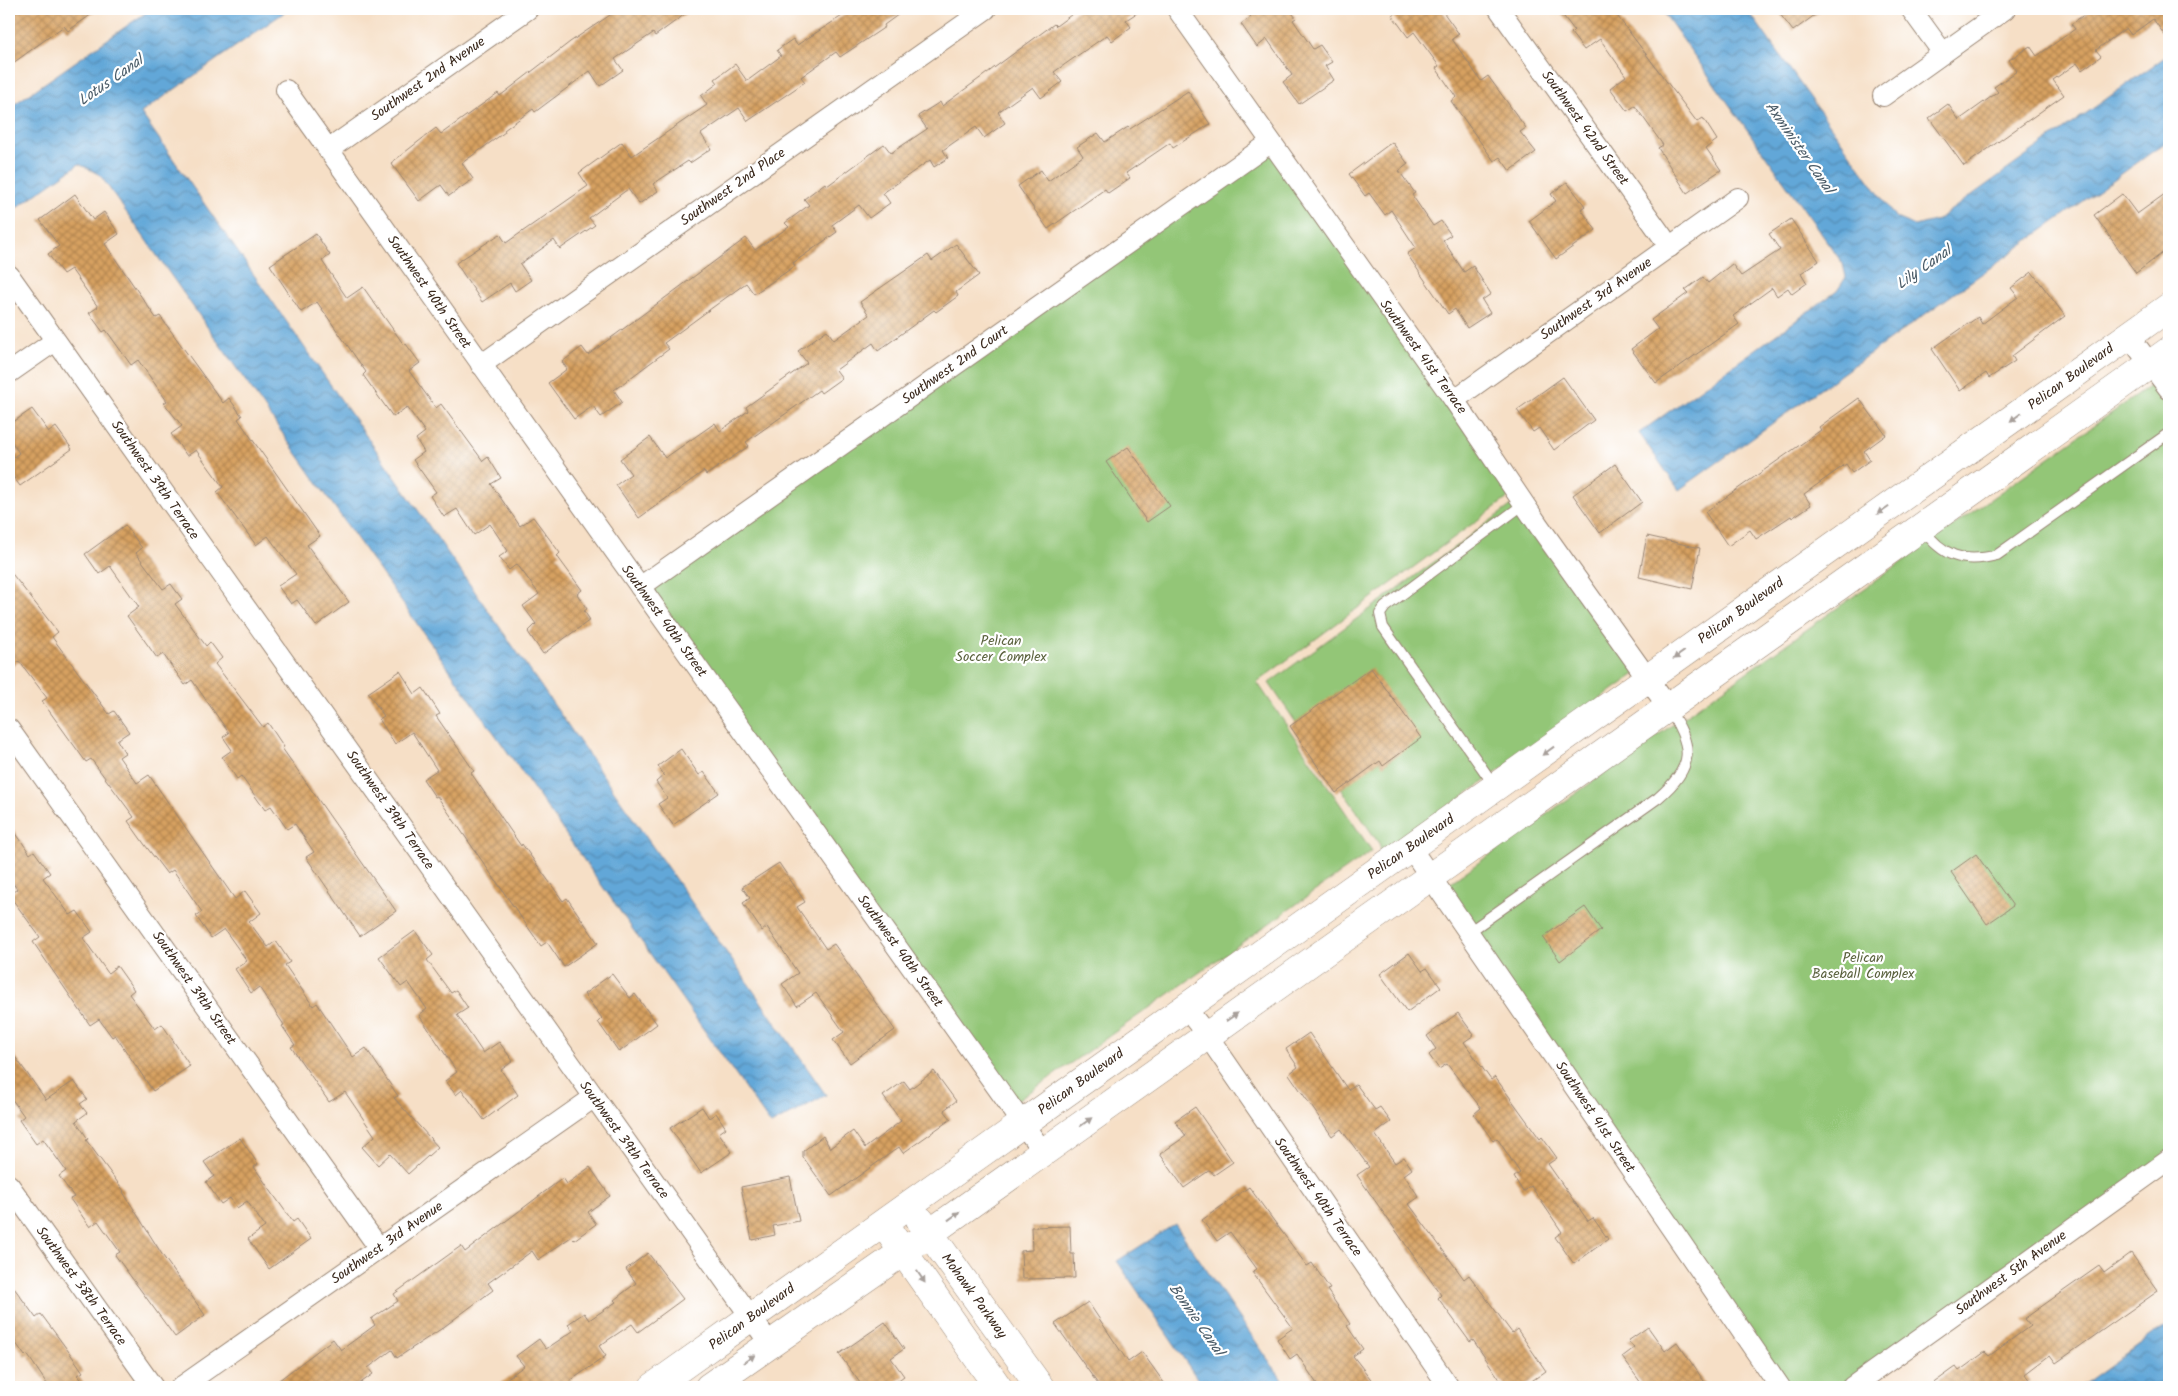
<svg xmlns="http://www.w3.org/2000/svg" width="2178" height="1396" viewBox="0 0 2178 1396" font-family="Kalam,sans-serif">
	<style>
		.park { fill: #93c677; stroke: #67784a }
		.water { fill: url(#water-waves); stroke: #4e687b }
		.building { fill: url(#building-cross-hatch) }
		.lines { fill: none; stroke-linecap: round; stroke-linejoin: round }
		.lane-casing { stroke: #988472; stroke-width: 12 }
		.street-casing { stroke: #988472; stroke-width: 22 }
		.secondary-casing { stroke: #988472; stroke-width: 29 }
		.lane { stroke: #fff; stroke-width: 10 }
		.street { stroke: #fff; stroke-width: 20 }
		.secondary { stroke: #fff; stroke-width: 28 }
		.oneway { fill: #a79f9a }
		.labels { text-anchor: middle; dominant-baseline: central; stroke-width: 4.5; stroke-linejoin: round; paint-order: stroke }
		.street-label { font-size: 14px; fill: #3b2a1e; stroke: #fff }
		.park-label { font-size: 14px; fill: #5a613d; stroke: #fff }
		.water-label { font-size: 15px; font-style: italic; fill: #4b5c68; stroke: #fff }
	</style>
	<defs>
		<pattern id="water-waves" width="16" height="10" patternUnits="userSpaceOnUse" patternTransform="scale(1.25)"><rect width="16" height="10" fill="#62a7d8"/><path d="M0 5q4-4 8 0t8 0" fill="none" stroke="#5288af"/></pattern>
		<pattern id="building-cross-hatch" width="8" height="8" patternUnits="userSpaceOnUse" patternTransform="scale(1.25)"><rect width="8" height="8" fill="#d7a161"/><path d="M0 0l8 8M0 8l8-8" fill="none" stroke="#b0834f"/></pattern>
	</defs>
	<rect width="100%" height="100%" fill="#fff"/>
	<filter id="ink" filterUnits="userSpaceOnUse"><feTurbulence type="fractalNoise" baseFrequency=".02" numOctaves="2"/><feDisplacementMap in="SourceGraphic" scale="10" xChannelSelector="R" yChannelSelector="G"/><feConvolveMatrix kernelMatrix="1 2 1 2 8 2 1 2 1" color-interpolation-filters="sRGB"/></filter>
	<filter id="wash" filterUnits="userSpaceOnUse"><feTurbulence type="fractalNoise" baseFrequency=".0096" numOctaves="4" result="noise"/><feDisplacementMap in="SourceGraphic" scale="20" xChannelSelector="R" yChannelSelector="G"/><feGaussianBlur stdDeviation="1.12" result="paint"/><feColorMatrix in="noise" values="0 0 0 0 0 0 0 0 0 0 0 0 0 0 0 0 0 1.4 0 .05"/><feComposite in="paint" operator="in"/></filter>
	<g filter="url(#wash)">
		<rect width="100%" height="100%" fill="#f6dfc6"/>
		<g class="park">
			<polygon points="1270,143 1516,492 1257,682 1372,851 1010,1106 640,587"/>
			<polygon points="2161,378 2169,390 2169,1160 1852,1387 1781,1387 1440,890"/>
			<polygon points="1520,499 1641,670 1379,856 1380,845 1269,683"/>
		</g>
		<g class="water">
			<polygon points="151,9 289,9 141,113 826,1095 771,1125 100,175 79,164 9,213 9,108"/>
			<polygon points="1661,9 1747,9 1896,218 1915,226 1937,220 2169,54 2169,140 1679,490 1639,433 1837,291 1846,277 1843,264"/>
			<polygon points="1175,1224 1287,1387 1203,1387 1117,1261"/>
			<polygon points="2169,1323 2169,1387 2080,1387"/>
		</g>
		<g id="blocks">
			<g class="building">
				<polygon points="19,9 99,9 68,31 64,26 9,66 9,16"/>
				<polygon points="619,9 692,9 655,36 653,33 615,59 623,70 600,86 590,71 535,112 533,109 504,130 505,132 462,163 473,179 449,196 441,185 419,201 391,163 436,128 441,134 498,93 500,96 570,42"/>
				<polygon points="853,9 906,9 884,25 885,27 840,57 836,52 801,77 805,82 748,121 739,108 701,134 711,149 690,163 688,161 653,184 658,191 639,204 628,189 589,218 595,225 560,249 554,240 520,264 531,280 515,291 510,283 482,302 456,263 500,234 506,243 588,186 579,173 622,142 632,156 707,105 701,96 718,83 715,79 735,64 747,81 781,56 777,50 793,39 797,45"/>
				<polygon points="1079,9 1143,9 1126,20 1131,27 1112,41 1107,35 1054,72 1062,82 1041,98 1033,87 998,112 1005,123 984,138 976,127 943,150 948,158 934,167 930,160 883,193 890,203 869,218 859,205 832,225 837,232 793,263 795,266 754,294 746,283 664,343 669,349 614,390 622,402 601,417 593,406 574,419 548,383 567,369 562,362 582,347 588,355 746,238 755,250 789,227 785,223 809,205 804,199 825,183 827,186 884,144 891,153 927,129 918,116 940,102 942,106 1054,24 1056,26"/>
				<polygon points="1245,9 1289,9 1296,18 1293,20 1313,49 1320,45 1332,62 1325,66 1334,80 1299,104 1283,82 1292,75 1267,39 1257,47 1241,24 1251,17"/>
				<polygon points="1400,9 1441,9 1459,34 1452,39 1481,81 1488,76 1526,128 1520,132 1536,152 1510,171 1500,157 1494,161 1451,101 1456,97 1436,68 1439,66 1414,32 1408,37 1392,15"/>
				<polygon points="1558,9 1612,9 1697,122 1703,118 1717,140 1706,148 1721,170 1687,193 1658,148 1663,145 1635,106 1627,111 1610,88 1626,76 1600,39 1584,50 1571,33 1574,30"/>
				<polygon points="1776,9 1823,9 1793,31"/>
				<polygon points="2092,9 2169,9 2169,41 2153,19 2131,35 2126,28 2096,50 2101,56 2082,70 2077,63 2053,80 2064,95 1964,166 1929,118 1948,104 1959,120 1998,92 1994,87 2017,71 2009,60 2030,46 2037,56 2075,29 2071,24"/>
				<polygon points="1188,91 1210,124 1173,148 1170,143 1126,173 1130,178 1108,193 1105,189 1048,229 1018,186 1041,170 1048,181 1083,156 1077,147 1098,133 1105,142 1128,127 1130,129"/>
				<polygon points="1392,142 1408,164 1399,171 1415,193 1412,195 1433,226 1441,221 1451,235 1443,240 1464,272 1473,266 1491,294 1482,300 1490,313 1467,328 1455,309 1448,314 1407,254 1416,248 1391,210 1385,215 1369,193 1365,196 1349,174"/>
				<polygon points="1567,182 1585,206 1581,209 1596,230 1556,259 1529,221 1556,201 1551,194"/>
				<polygon points="2169,191 2169,248 2136,273 2094,215 2122,194 2137,214"/>
				<polygon points="75,194 93,220 104,212 119,234 105,244 156,318 160,316 223,403 229,398 242,416 238,419 320,536 307,545 349,602 316,626 297,600 291,604 278,586 296,574 268,536 256,545 217,492 223,487 196,450 187,456 171,434 182,426 164,403 167,401 138,360 131,365 106,330 103,332 89,313 98,307 71,269 63,274 48,254 59,246 40,220"/>
				<polygon points="1791,219 1819,261 1801,273 1807,283 1792,294 1788,288 1777,296 1772,288 1733,316 1739,324 1656,383 1631,349 1658,329 1651,320 1688,293 1685,290 1703,277 1708,283 1732,264 1741,276 1780,250 1769,234"/>
				<polygon points="316,234 330,255 322,261 347,298 363,287 404,345 406,344 420,363 409,371 436,408 441,404 483,461 488,457 501,478 491,484 520,526 533,517 560,553 557,556 582,590 577,594 587,609 584,611 590,620 543,654 528,632 536,624 523,606 539,594 517,564 509,570 499,557 508,551 490,524 474,535 457,509 444,517 430,496 436,492 413,460 424,452 416,439 425,432 407,407 393,417 363,375 366,372 317,302 301,312 270,265"/>
				<polygon points="956,244 979,275 956,292 958,296 936,312 934,310 878,351 873,343 836,370 842,378 821,393 819,390 746,442 749,446 706,475 704,471 639,518 616,485 631,474 620,459 650,437 665,458 715,423 720,431 748,411 746,407 807,363 798,351 827,330 834,340 845,332 869,315 860,302 928,255 932,261"/>
				<polygon points="2032,272 2065,316 2012,356 2015,361 1989,378 1986,373 1960,391 1932,349 1978,317 1982,324 2018,297 2011,288"/>
				<polygon points="1563,377 1594,420 1554,450 1539,428 1533,432 1517,410"/>
				<polygon points="1859,398 1886,435 1864,451 1870,460 1852,473 1846,464 1804,494 1811,505 1792,518 1791,516 1756,539 1750,530 1728,546 1705,512 1821,430 1819,427"/>
				<polygon points="32,409 49,432 56,427 72,449 20,486 9,471 9,461 19,453 9,438 9,425"/>
				<polygon points="1128,447 1170,506 1147,522 1106,462"/>
				<polygon points="1615,464 1642,502 1600,533 1573,495"/>
				<polygon points="125,525 142,548 136,553 163,589 171,584 182,599 175,604 206,646 210,642 222,658 215,664 263,727 268,723 284,747 282,748 396,911 360,936 306,857 314,852 295,824 287,829 271,806 265,810 241,776 237,779 222,757 232,750 223,737 229,733 192,680 185,685 163,654 157,658 127,616 139,607 110,566 99,574 85,554"/>
				<polygon points="1647,536 1700,548 1692,589 1639,577"/>
				<polygon points="9,570 58,632 52,637 109,714 114,711 129,732 117,740 125,753 119,757 137,783 149,775 235,899 245,891 261,913 249,922 268,947 276,941 290,962 285,965 313,1006 317,1003 353,1057 366,1048 398,1096 394,1098 438,1147 408,1174 390,1154 378,1165 362,1147 375,1136 345,1092 329,1102 291,1047 295,1045 282,1026 284,1025 259,987 251,993 235,969 247,961 224,929 211,938 196,916 202,912 173,870 167,874 145,845 128,821 134,817 91,759 86,762 42,701 47,698 19,661 9,669"/>
				<polygon points="1371,668 1421,738 1383,766 1380,761 1336,793 1290,726"/>
				<polygon points="400,671 415,694 423,688 440,714 436,716 474,771 471,773 521,846 522,844 563,901 567,898 598,943 564,967 547,942 541,946 437,796 435,797 423,779 437,770 412,732 395,744 379,719 384,716 368,693"/>
				<polygon points="681,749 699,775 704,772 719,793 673,825 658,804 667,798 656,782 664,775 658,766"/>
				<polygon points="9,823 30,854 34,851 50,873 43,878 70,915 77,911 92,932 83,938 108,973 117,966 134,990 129,994 155,1029 162,1024 190,1066 153,1091 115,1035 112,1037 99,1019 90,1025 33,942 40,937 9,895 17,889 9,878"/>
				<polygon points="1976,854 2013,906 1987,924 1951,872"/>
				<polygon points="779,863 805,902 797,907 826,949 834,944 895,1030 850,1063 833,1040 844,1032 816,993 797,1006 782,984 798,973 767,927 762,931 743,903 750,898 742,887"/>
				<polygon points="1585,907 1601,930 1560,961 1543,937"/>
				<polygon points="415,931 433,955 427,960 451,993 456,990 468,1008 457,1015 483,1053 499,1042 513,1061 501,1070 518,1095 484,1120 462,1090 456,1095 445,1081 457,1072 419,1015 427,1009 408,982 401,987 379,957"/>
				<polygon points="1409,953 1422,971 1427,968 1441,987 1407,1012 1380,974"/>
				<polygon points="612,974 630,998 635,994 657,1024 619,1052 598,1022 602,1018 584,994"/>
				<polygon points="1458,1013 1474,1035 1464,1042 1491,1080 1495,1077 1540,1139 1542,1137 1557,1158 1548,1164 1588,1221 1593,1218 1608,1239 1574,1264 1555,1237 1562,1232 1531,1186 1523,1192 1514,1177 1520,1173 1497,1138 1493,1141 1474,1114 1481,1108 1447,1064 1439,1069 1429,1055 1436,1049 1427,1036"/>
				<polygon points="1309,1033 1348,1090 1356,1084 1375,1110 1380,1107 1391,1122 1375,1134 1395,1163 1404,1157 1412,1169 1404,1175 1419,1197 1409,1204 1464,1279 1469,1275 1512,1333 1517,1329 1546,1371 1523,1387 1505,1387 1473,1340 1470,1342 1438,1298 1441,1295 1357,1175 1369,1167 1341,1129 1332,1136 1289,1074 1298,1067 1286,1049"/>
				<polygon points="9,1048 46,1100 74,1081 87,1099 80,1104 87,1113 76,1121 88,1139 86,1140 124,1191 123,1192 163,1256 205,1315 175,1337 115,1255 120,1252 98,1221 90,1227 70,1199 74,1197 59,1176 66,1171 43,1139 36,1144 19,1120 24,1116 9,1095"/>
				<polygon points="934,1071 956,1101 944,1110 951,1119 903,1153 899,1147 831,1196 803,1157 803,1151 823,1136 830,1148 853,1131 865,1148 901,1121 883,1096 904,1081 910,1089"/>
				<polygon points="702,1107 709,1118 716,1113 726,1128 719,1133 732,1152 701,1173 670,1128"/>
				<polygon points="1195,1107 1233,1162 1214,1175 1210,1170 1184,1188 1160,1154 1186,1136 1175,1121"/>
				<polygon points="240,1138 258,1164 254,1167 273,1194 293,1222 297,1219 311,1239 269,1269 248,1239 265,1227 247,1201 237,1208 230,1198 221,1204 206,1182 214,1176 204,1162"/>
				<polygon points="590,1167 610,1196 588,1212 596,1224 574,1240 571,1237 538,1260 532,1251 488,1283 493,1290 441,1329 397,1358 392,1350 368,1368 373,1374 355,1387 270,1387 333,1339 341,1350 375,1325 371,1319 398,1301 394,1294 461,1246 465,1252 563,1178 567,1184"/>
				<polygon points="790,1177 799,1221 773,1226 775,1235 752,1240 741,1187"/>
				<polygon points="1249,1187 1307,1266 1312,1263 1330,1289 1327,1290 1350,1324 1347,1326 1363,1349 1353,1356 1377,1387 1319,1387 1297,1354 1290,1359 1277,1339 1293,1328 1252,1272 1257,1269 1230,1232 1217,1241 1202,1220"/>
				<polygon points="1070,1226 1071,1254 1074,1254 1075,1278 1022,1279 1021,1251 1032,1250 1031,1227"/>
				<polygon points="648,1253 683,1299 638,1332 632,1324 599,1346 606,1356 570,1381 575,1387 495,1387 524,1366 516,1356 539,1339 546,1349 573,1331 568,1324 584,1313 589,1320 616,1302 614,1300 636,1283 626,1269"/>
				<polygon points="2131,1253 2158,1291 2056,1363 2050,1355 2025,1374 2030,1381 2021,1387 1928,1387 1956,1367 1959,1371 1985,1352 1989,1356 2030,1326 2024,1319 2052,1299 2099,1266 2104,1273"/>
				<polygon points="9,1281 36,1318 41,1314 69,1352 83,1372 78,1375 86,1387 49,1387 27,1354 25,1356 9,1333"/>
				<polygon points="1088,1302 1128,1362 1142,1352 1167,1387 1100,1387 1055,1324"/>
				<polygon points="885,1322 904,1349 891,1358 904,1376 889,1387 863,1387 839,1354"/>
				<polygon points="1648,1327 1665,1351 1677,1342 1708,1387 1644,1387 1622,1357 1634,1348 1628,1341"/>
			</g>
		</g>
	</g>
	<g filter="url(#ink)">
		<use href="#blocks" fill-opacity="0" stroke="#988472" stroke-width="1"/>
		<g class="lines">
			<g class="lane-casing">
				<g id="lane">
					<path d="M1922 528C1942 556 1963 564 1997 555L2169 433"/>
					<polyline points="1494,785 1383,627 1380,614 1385,607 1524,504"/>
					<path d="M1469 932 1658 798C1695 766 1694 747 1668 708"/>
				</g>
			</g>
			<g class="street-casing">
				<g id="street">
					<polyline points="1177,9 1454,400 1539,526 1668,707"/>
					<polyline points="1499,9 1670,247"/>
					<polyline points="1911,9 1943,53"/>
					<polyline points="286,90 1043,1152"/>
					<polyline points="1883,96 2005,9"/>
					<polyline points="328,150 528,9"/>
					<polyline points="9,275 770,1344"/>
					<polyline points="2129,336 2169,389"/>
					<polyline points="481,365 986,9"/>
					<polyline points="9,373 55,341"/>
					<polyline points="1454,400 1738,198"/>
					<polyline points="640,587 1270,143"/>
					<polyline points="9,729 379,1248"/>
					<polyline points="1410,847 1780,1387"/>
					<polyline points="1185,1007 1207,1035 1449,1387"/>
					<polyline points="9,1185 153,1387"/>
					<polyline points="181,1387 593,1098"/>
					<polyline points="1852,1387 2169,1160"/>
				</g>
			</g>
			<g class="secondary-casing">
				<g id="secondary">
					<polyline points="920,1220 1040,1387"/>
					<polyline points="892,1236 998,1387"/>
					<polyline points="653,1387 2169,307"/>
					<polyline points="709,1387 930,1233 2169,351"/>
				</g>
			</g>
			<use href="#lane" class="lane"/>
			<use href="#street" class="street"/>
			<use href="#secondary" class="secondary"/>
		</g>
		<defs><path id="oneway-solid" d="M-6-.8H1V-3.2L6.5 0L1 3.2V.8H-6Z" transform="scale(1.25)"/></defs>
		<g class="oneway">
			<use href="#oneway-solid" transform="translate(2016 417) rotate(144)"/>
			<use href="#oneway-solid" transform="translate(1883 510) rotate(145)"/>
			<use href="#oneway-solid" transform="translate(1679 655) rotate(144)"/>
			<use href="#oneway-solid" transform="translate(1548 751) rotate(144)"/>
			<use href="#oneway-solid" transform="translate(1232 1017) rotate(-35)"/>
			<use href="#oneway-solid" transform="translate(1086 1122) rotate(-36)"/>
			<use href="#oneway-solid" transform="translate(954 1216) rotate(-36)"/>
			<use href="#oneway-solid" transform="translate(921 1277) rotate(56)"/>
			<use href="#oneway-solid" transform="translate(749 1359) rotate(-35)"/>
		</g>
	</g>
	<g class="labels">
		<g class="street-label">
			<text transform="translate(428 79) rotate(-35)">Southwest 2nd Avenue</text>
			<text transform="translate(1585 128) rotate(54)">Southwest 42nd Street</text>
			<text transform="translate(733 187) rotate(-35)">Southwest 2nd Place</text>
			<text transform="translate(429 292) rotate(55)">Southwest 40th Street</text>
			<text transform="translate(1596 299) rotate(-35)">Southwest 3rd Avenue</text>
			<text transform="translate(1423 357) rotate(54)">Southwest 41st Terrace</text>
			<text transform="translate(955 365) rotate(-35)">Southwest 2nd Court</text>
			<text transform="translate(2071 377) rotate(-36)">Pelican Boulevard</text>
			<text transform="translate(155 480) rotate(55)">Southwest 39th Terrace</text>
			<text transform="translate(1741 611) rotate(-36)">Pelican Boulevard</text>
			<text transform="translate(664 621) rotate(54)">Southwest 40th Street</text>
			<text transform="translate(390 810) rotate(55)">Southwest 39th Terrace</text>
			<text transform="translate(1411 847) rotate(-35)">Pelican Boulevard</text>
			<text transform="translate(900 951) rotate(54)">Southwest 40th Street</text>
			<text transform="translate(194 988) rotate(55)">Southwest 39th Street</text>
			<text transform="translate(1081 1082) rotate(-36)">Pelican Boulevard</text>
			<text transform="translate(1595 1117) rotate(56)">Southwest 41st Street</text>
			<text transform="translate(624 1140) rotate(54)">Southwest 39th Terrace</text>
			<text transform="translate(1318 1197) rotate(55)">Southwest 40th Terrace</text>
			<text transform="translate(387 1243) rotate(-35)">Southwest 3rd Avenue</text>
			<text transform="translate(2011 1273) rotate(-36)">Southwest 5th Avenue</text>
			<text transform="translate(81 1286) rotate(54)">Southwest 38th Terrace</text>
			<text transform="translate(974 1296) rotate(54)">Mohawk Parkway</text>
			<text transform="translate(752 1317) rotate(-36)">Pelican Boulevard</text>
		</g>
		<g class="park-label">
			<text x="1001" y="641">Pelican<tspan x="1001" dy="16">Soccer Complex</tspan></text>
			<text x="1863" y="958">Pelican<tspan x="1863" dy="16">Baseball Complex</tspan></text>
		</g>
		<g class="water-label">
			<text transform="translate(111 81) rotate(-35)">Lotus Canal</text>
			<text transform="translate(1799 148) rotate(55)">Axminister Canal</text>
			<text transform="translate(1924 268) rotate(-35)">Lily Canal</text>
			<text transform="translate(1196 1320) rotate(55)">Bonnie Canal</text>
		</g>
	</g>
	<rect width="2178" height="1396" fill="none" stroke="#fff" stroke-width="30"/>
</svg>
